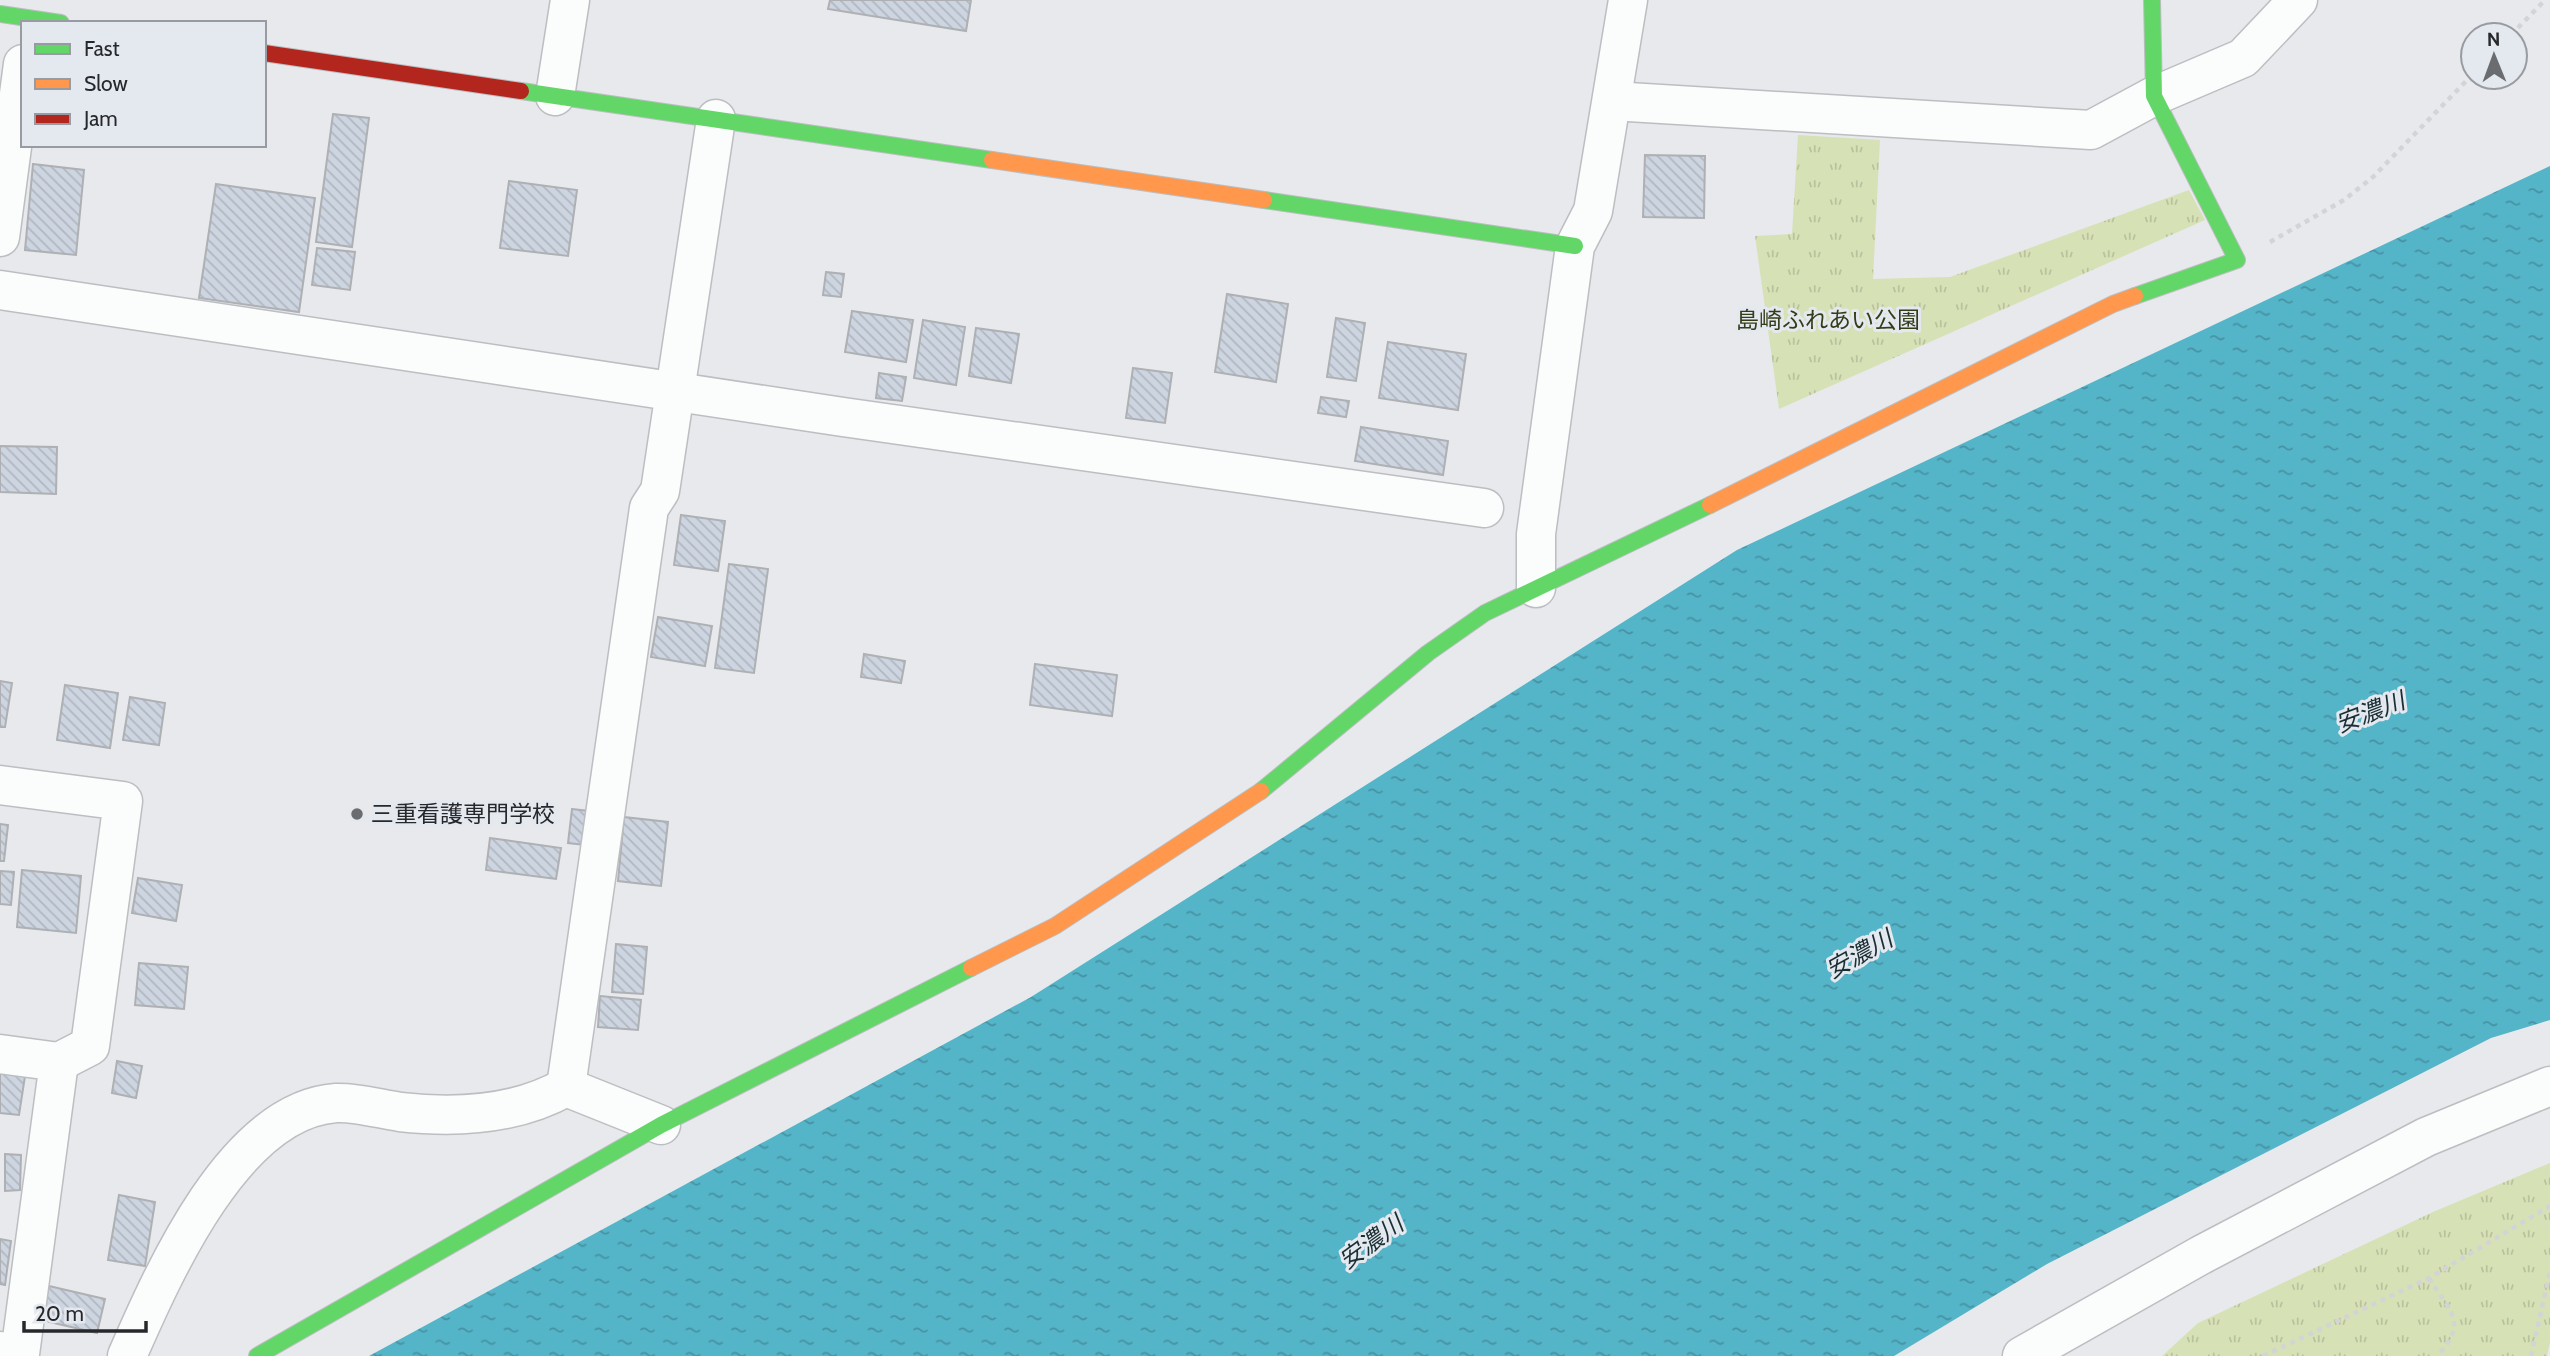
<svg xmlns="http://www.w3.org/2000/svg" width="2550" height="1356" viewBox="0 0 2550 1356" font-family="Cabin,'Noto Sans JP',sans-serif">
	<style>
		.park { fill: url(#park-tufts) }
		.water { fill: url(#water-ripples) }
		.building { fill: url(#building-back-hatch); stroke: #aeb0b3; stroke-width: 2 }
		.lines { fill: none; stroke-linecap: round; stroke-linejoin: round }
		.street-casing { stroke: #bcbec1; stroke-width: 41 }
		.fast-casing { stroke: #bcbec1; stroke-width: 18 }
		.slow-casing { stroke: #bcbec1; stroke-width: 18 }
		.jam-casing { stroke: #bcbec1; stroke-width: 18 }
		.path { stroke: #d3d4d5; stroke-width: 4.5; stroke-dasharray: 5 5; stroke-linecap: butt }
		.street { stroke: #fbfcfc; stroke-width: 38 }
		.fast { stroke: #63d668; stroke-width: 16 }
		.slow { stroke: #ff974d; stroke-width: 16 }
		.jam { stroke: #b3261e; stroke-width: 16 }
		.poi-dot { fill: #6a6c6f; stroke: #e4e8ef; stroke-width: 2.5 }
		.labels { text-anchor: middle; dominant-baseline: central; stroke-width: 6; stroke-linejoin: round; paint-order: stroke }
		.park-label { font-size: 23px; fill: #353c18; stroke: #e4e8ef }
		.poi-label { font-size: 23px; fill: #27282b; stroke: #e4e8ef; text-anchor: start }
		.water-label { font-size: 24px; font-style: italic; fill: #1a2f34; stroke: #e4e8ef }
	</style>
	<defs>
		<pattern id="park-tufts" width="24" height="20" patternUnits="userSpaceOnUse" patternTransform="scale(1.75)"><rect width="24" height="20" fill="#d7e1b6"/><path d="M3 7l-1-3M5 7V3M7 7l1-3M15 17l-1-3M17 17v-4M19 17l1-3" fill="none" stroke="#b9c19d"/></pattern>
		<pattern id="water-ripples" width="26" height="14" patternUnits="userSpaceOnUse" patternTransform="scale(1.75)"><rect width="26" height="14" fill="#54b4c8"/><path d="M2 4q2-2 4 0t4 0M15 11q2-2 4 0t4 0" fill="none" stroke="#4692a3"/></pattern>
		<pattern id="building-back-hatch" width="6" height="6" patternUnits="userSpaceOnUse" patternTransform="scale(1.75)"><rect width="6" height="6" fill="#cdd5e1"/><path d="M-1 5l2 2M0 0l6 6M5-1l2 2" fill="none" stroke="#b0b7c1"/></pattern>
	</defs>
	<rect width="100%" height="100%" fill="#e7e9ec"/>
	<g class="park">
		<polygon points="1798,135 1880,140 1873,279 1950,277 2189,190 2205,220 1779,409 1755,236 1792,234"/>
		<polygon points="2550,1163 2550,1342 2547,1356 2162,1356 2198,1323 2433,1212"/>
	</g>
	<polygon class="water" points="2550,166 2550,1020 2491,1038 2047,1264 1894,1356 369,1356 1031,997 1737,550"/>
	<g class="building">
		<polygon points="830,0 971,0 966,31 828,9"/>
		<polygon points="333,114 369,118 352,247 316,242"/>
		<polygon points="1645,155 1705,156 1704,218 1643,217"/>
		<polygon points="33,164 84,170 76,255 25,250"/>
		<polygon points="509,181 577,190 568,256 500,248"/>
		<polygon points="216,184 315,198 299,312 199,298"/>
		<polygon points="317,248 355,252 350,290 312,285"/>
		<polygon points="826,272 844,274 841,297 823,295"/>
		<polygon points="1227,294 1288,304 1276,382 1215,372"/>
		<polygon points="852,311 913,320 906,362 845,352"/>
		<polygon points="1336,318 1365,323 1356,381 1327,377"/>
		<polygon points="923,320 965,327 956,385 914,378"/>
		<polygon points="976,328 1019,334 1011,383 969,376"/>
		<polygon points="1388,342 1466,354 1458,410 1379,398"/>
		<polygon points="1133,368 1172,373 1165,423 1126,418"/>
		<polygon points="879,373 906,377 902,401 876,398"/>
		<polygon points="1321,397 1349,401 1346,417 1318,413"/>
		<polygon points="1361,427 1448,441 1443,475 1355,461"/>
		<polygon points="0,446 57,447 56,494 0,492"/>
		<polygon points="681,515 725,521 718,571 674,565"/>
		<polygon points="729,564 768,569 754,673 715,668"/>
		<polygon points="658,617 712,626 705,666 651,657"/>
		<polygon points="864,654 905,661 901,683 861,677"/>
		<polygon points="1035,664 1117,675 1112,716 1030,705"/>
		<polygon points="0,681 12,683 5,727 0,727"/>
		<polygon points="65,685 118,693 110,748 57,740"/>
		<polygon points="130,697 165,703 159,745 123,740"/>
		<polygon points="572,809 589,811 585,845 568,843"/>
		<polygon points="624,817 668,822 661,886 618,881"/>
		<polygon points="0,824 8,825 4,861 0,861"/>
		<polygon points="490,838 561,848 556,879 486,870"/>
		<polygon points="22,870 81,876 76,933 17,927"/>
		<polygon points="0,871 14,872 11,905 0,904"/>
		<polygon points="138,878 182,885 176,921 132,913"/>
		<polygon points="616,944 647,947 643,994 612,992"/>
		<polygon points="139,963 188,967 184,1009 135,1005"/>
		<polygon points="600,996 641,1000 638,1030 598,1027"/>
		<polygon points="117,1061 142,1066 136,1098 112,1093"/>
		<polygon points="0,1073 25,1076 19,1115 0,1113"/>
		<polygon points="5,1154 21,1155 20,1190 5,1191"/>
		<polygon points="119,1195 155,1202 145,1266 108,1260"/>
		<polygon points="0,1239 11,1241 5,1285 0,1284"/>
		<polygon points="49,1286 105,1299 97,1333 41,1320"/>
	</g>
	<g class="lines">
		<g class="street-casing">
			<g id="street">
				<polyline points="555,96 570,0"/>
				<polyline points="1612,101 2091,130 2154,96 2243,58 2298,0"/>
				<polyline points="0,237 23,64"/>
				<polyline points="0,290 843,417 1484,508"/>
				<polyline points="1536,588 1536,534 1575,246 1593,211 1628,0"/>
				<polyline points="0,785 123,801 90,1046 59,1062"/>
				<polyline points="0,1054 59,1062 20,1354 0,1351"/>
				<polyline points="566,1087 649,508 660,491 716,119"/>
				<polyline points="566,1087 661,1125"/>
				<path d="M127 1356C163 1274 234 1110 336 1103 356 1102 380 1109 400 1112 455 1118 517 1115 566 1087"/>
				<polyline points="2022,1356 2201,1255 2426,1137 2550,1086"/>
			</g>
		</g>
		<g class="fast-casing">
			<g id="fast">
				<polyline points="0,14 61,23"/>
				<polyline points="521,91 992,160"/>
				<polyline points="1264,200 1575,246"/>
				<polyline points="2135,296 2237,260 2154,96 2152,0"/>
				<polyline points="1261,791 1428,653 1485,613 1710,505"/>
				<polyline points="257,1356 661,1125 971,968"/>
			</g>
		</g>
		<g class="slow-casing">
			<g id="slow">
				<polyline points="992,160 1264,200"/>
				<polyline points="1710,505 2113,304 2135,296"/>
				<polyline points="971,968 1055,926 1261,791"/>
			</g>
		</g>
		<g class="jam-casing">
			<polyline id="jam" points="264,53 521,91"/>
		</g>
		<g class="path">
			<polyline points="2511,35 2545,0"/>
			<polyline points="2270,242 2344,200 2373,177 2473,74"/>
			<path d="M2429 1278C2450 1312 2469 1322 2437 1356"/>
			<polyline points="2263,1356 2429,1278 2550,1206"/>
			<polyline points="2531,1356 2550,1272"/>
		</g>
		<use href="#street" class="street"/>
		<use href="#fast" class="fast"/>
		<use href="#slow" class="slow"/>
		<use href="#jam" class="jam"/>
	</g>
	<circle class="poi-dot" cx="357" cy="814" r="7"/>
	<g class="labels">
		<g class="park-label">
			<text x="1828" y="320">島崎ふれあい公園</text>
		</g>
		<g class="poi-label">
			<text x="371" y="814">三重看護専門学校</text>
		</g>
		<g class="water-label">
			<text transform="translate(2370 712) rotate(-21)">安濃川</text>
			<text transform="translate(1859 954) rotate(-29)">安濃川</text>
			<text transform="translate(1371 1242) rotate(-36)">安濃川</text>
		</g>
	</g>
	<rect x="21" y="21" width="245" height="126" fill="#e4e8ef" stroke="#989ba1" stroke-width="2"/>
	<rect x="35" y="44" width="35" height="10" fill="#63d668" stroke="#989ba1" stroke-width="2"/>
	<text x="84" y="56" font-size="21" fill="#27282b">Fast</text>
	<rect x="35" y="79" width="35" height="10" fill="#ff974d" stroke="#989ba1" stroke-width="2"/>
	<text x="84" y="91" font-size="21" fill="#27282b">Slow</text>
	<rect x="35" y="114" width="35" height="10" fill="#b3261e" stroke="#989ba1" stroke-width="2"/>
	<text x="84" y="126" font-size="21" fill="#27282b">Jam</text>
	<g transform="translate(2494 56) rotate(359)"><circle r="33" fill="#e4e8ef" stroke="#989ba1" stroke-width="2"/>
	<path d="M0-5L12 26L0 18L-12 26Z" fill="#6a6c6f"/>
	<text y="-10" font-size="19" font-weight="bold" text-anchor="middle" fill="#27282b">N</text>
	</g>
	<path d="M24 1321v10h122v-10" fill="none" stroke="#27282b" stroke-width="3.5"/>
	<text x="35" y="1321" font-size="21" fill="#27282b" stroke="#e4e8ef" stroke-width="5" paint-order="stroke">20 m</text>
</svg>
